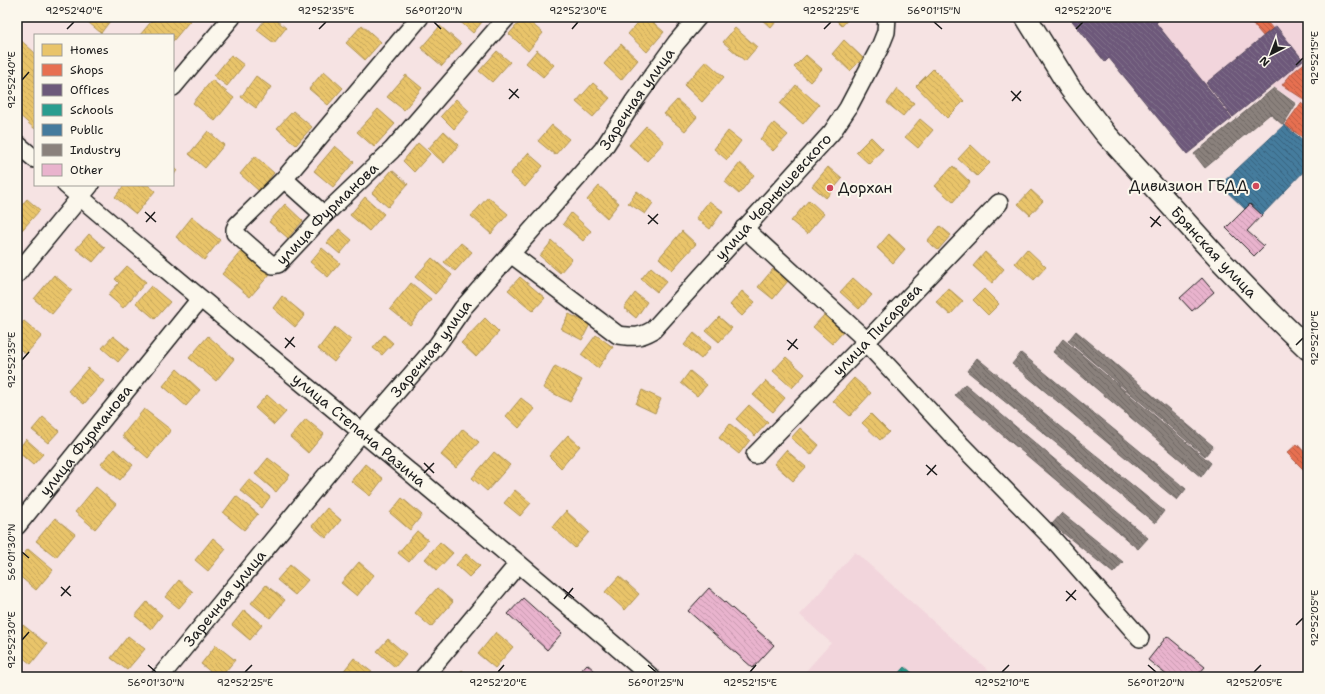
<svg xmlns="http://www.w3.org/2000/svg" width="1325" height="694" viewBox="0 0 1325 694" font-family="'Shantell Sans',sans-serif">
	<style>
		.built { fill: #f2d5dc }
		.homes { fill: url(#homes-back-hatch); stroke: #ac9253 }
		.shops { fill: url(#shops-back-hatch); stroke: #aa5641 }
		.offices { fill: url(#offices-back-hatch); stroke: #55475e }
		.schools { fill: url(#schools-back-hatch); stroke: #26766c }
		.public { fill: url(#public-back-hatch); stroke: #395e76 }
		.industry { fill: url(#industry-back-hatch); stroke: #69635f }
		.building { fill: url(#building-back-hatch); stroke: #1c1c1c }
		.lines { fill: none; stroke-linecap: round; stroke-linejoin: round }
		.minor-casing { stroke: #1c1c1c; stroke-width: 20 }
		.major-casing { stroke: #1c1c1c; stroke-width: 24 }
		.minor { stroke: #fbf7ec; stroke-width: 17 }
		.major { stroke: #fbf7ec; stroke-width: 21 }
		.ticks { fill: none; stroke: #1c1c1c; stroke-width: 1.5 }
		.poi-dot { fill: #d1495b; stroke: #fbf7ec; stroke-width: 1.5 }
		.labels { text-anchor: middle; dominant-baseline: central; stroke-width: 4; stroke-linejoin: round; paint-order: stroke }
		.street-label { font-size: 15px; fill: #1c1c1c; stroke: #fbf7ec }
		.poi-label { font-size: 15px; fill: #1c1c1c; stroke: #fbf7ec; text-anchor: end }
		.neatline { fill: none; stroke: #1c1c1c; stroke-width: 1.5 }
		.ticks-label { font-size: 10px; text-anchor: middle; fill: #1c1c1c }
	</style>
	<defs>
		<pattern id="homes-back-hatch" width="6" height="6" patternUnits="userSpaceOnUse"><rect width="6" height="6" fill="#e9c46a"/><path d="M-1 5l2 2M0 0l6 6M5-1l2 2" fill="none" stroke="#c7a85b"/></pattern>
		<pattern id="shops-back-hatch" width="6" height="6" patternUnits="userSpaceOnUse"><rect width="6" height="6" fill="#e76f51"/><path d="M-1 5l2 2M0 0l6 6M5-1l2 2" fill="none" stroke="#ba5a42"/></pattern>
		<pattern id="offices-back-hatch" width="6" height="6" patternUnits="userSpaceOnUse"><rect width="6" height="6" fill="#6d597a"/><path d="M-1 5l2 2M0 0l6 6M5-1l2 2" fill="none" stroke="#80728a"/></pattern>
		<pattern id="schools-back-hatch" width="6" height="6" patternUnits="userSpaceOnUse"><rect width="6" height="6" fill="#2a9d8f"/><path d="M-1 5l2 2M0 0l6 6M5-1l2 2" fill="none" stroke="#237f74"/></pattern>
		<pattern id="public-back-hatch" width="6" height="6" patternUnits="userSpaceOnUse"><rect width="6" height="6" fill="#457b9d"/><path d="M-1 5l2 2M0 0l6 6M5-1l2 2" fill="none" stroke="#39647f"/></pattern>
		<pattern id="industry-back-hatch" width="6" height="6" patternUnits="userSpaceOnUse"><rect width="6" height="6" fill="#8a817c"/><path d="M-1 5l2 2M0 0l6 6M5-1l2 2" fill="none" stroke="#706965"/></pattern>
		<pattern id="building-back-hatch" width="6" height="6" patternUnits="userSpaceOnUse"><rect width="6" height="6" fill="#e9b3cd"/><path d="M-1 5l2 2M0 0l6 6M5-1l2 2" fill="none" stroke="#c799af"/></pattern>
	</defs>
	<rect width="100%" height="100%" fill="#f6e3e3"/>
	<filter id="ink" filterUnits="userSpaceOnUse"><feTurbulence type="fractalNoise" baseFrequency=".025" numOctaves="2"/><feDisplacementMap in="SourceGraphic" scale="8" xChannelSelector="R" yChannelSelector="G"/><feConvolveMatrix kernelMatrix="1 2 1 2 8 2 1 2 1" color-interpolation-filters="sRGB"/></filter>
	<g filter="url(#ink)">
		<g class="built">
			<polygon points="1069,17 1308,17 1308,109 1272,86 1232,118 1110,59 1105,62"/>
			<polygon points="855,552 996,677 811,677 805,672 831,643 800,615"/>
		</g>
		<g class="homes">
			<polygon points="82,17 113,17 101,33"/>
			<polygon points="155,17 193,17 173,41 173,35 140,35"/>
			<polygon points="267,17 272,17 286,28 274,43 257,30"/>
			<polygon points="456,17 486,17 473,33 456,18"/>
			<polygon points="524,17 543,33 528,51 509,34"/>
			<polygon points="643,17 647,17 664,32 647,52 628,34"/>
			<polygon points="759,17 780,17 771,28"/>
			<polygon points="833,17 850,17 842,26"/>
			<polygon points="362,25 381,42 365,60 346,43"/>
			<polygon points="440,26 461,44 442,66 421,48"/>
			<polygon points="735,28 757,47 745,61 723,42"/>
			<polygon points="17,37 35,53 35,129 17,113"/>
			<polygon points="844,40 863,58 850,71 832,54"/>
			<polygon points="621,44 638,60 621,80 604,64"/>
			<polygon points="537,50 554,65 543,77 526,63"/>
			<polygon points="497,51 510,62 492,82 479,71"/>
			<polygon points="231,55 244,65 227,86 214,76"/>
			<polygon points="806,55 822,69 810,82 794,67"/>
			<polygon points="706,61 724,77 702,102 684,85"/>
			<polygon points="933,69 964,101 947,118 916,86"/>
			<polygon points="324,71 343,88 328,105 309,89"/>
			<polygon points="406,75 422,88 404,110 387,97"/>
			<polygon points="256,76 271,87 256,108 241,97"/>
			<polygon points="212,80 234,98 215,121 193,103"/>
			<polygon points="593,83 610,98 593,117 576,102"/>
			<polygon points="796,85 819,105 803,124 780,104"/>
			<polygon points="897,89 914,103 903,116 887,103"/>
			<polygon points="456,99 469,111 454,129 441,116"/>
			<polygon points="677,100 697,117 685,131 664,114"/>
			<polygon points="378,109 395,124 374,147 357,132"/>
			<polygon points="293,111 312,127 296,145 277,128"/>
			<polygon points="920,119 933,130 918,148 905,137"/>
			<polygon points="774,123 788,135 773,151 760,139"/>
			<polygon points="552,125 569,139 555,155 538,141"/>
			<polygon points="646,126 664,142 647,161 629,145"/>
			<polygon points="208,131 224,145 205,168 189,154"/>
			<polygon points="444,131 459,145 444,163 428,149"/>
			<polygon points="728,131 741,141 727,160 714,149"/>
			<polygon points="871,137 883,149 869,164 856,152"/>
			<polygon points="418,143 430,154 414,172 403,161"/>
			<polygon points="971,145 990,163 977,176 958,159"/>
			<polygon points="335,146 354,162 333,187 314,171"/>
			<polygon points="528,153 543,166 525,187 510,174"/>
			<polygon points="255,156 274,173 259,191 240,174"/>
			<polygon points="740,163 754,175 739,194 725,182"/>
			<polygon points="953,166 970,182 953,202 935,186"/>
			<polygon points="173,167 177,170 173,176"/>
			<polygon points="828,167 842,179 826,198 812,186"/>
			<polygon points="392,170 408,184 388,207 372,193"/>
			<polygon points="124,185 148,185 155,191 136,214 115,197"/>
			<polygon points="599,186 619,203 607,218 587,200"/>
			<polygon points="1031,190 1043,201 1030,215 1018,204"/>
			<polygon points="637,191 653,203 645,214 628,203"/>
			<polygon points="365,197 384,214 369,231 350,215"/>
			<polygon points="488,197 508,214 491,234 471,216"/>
			<polygon points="27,199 40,210 22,230 17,226 17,211"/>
			<polygon points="809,200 824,214 807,234 791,221"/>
			<polygon points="709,201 723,211 710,229 696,218"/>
			<polygon points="285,204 303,221 288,238 269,222"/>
			<polygon points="571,213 591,231 583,241 563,224"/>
			<polygon points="192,217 220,240 204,260 176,237"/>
			<polygon points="940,226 951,235 938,250 927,241"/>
			<polygon points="339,229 352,240 340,254 327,243"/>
			<polygon points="682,231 696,244 672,270 659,258"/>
			<polygon points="89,234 105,248 93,262 76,249"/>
			<polygon points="889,234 905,249 893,263 877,248"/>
			<polygon points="552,241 572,259 560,273 540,256"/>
			<polygon points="461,243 472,252 455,271 444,262"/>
			<polygon points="322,248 340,263 328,277 310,262"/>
			<polygon points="1027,249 1046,267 1034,280 1015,263"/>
			<polygon points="242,250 270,274 250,297 222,274"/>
			<polygon points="985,252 1004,269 992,283 973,266"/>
			<polygon points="432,258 452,275 435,294 415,277"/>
			<polygon points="127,266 146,282 123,308 108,295 119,283 115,279"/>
			<polygon points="651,267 667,281 657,292 641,279"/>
			<polygon points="773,269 788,281 773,299 758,287"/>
			<polygon points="54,275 72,290 52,314 34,299"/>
			<polygon points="520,277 545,298 533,311 508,290"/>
			<polygon points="853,278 872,295 859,309 840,292"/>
			<polygon points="411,283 431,299 410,325 390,309"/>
			<polygon points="151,286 170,302 155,319 136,303"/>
			<polygon points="948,288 963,301 950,315 936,302"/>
			<polygon points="984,289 999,304 988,315 973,300"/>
			<polygon points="742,291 755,302 742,316 730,305"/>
			<polygon points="635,293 647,302 636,318 624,308"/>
			<polygon points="282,296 305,315 295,327 273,308"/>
			<polygon points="826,313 845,330 832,344 813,327"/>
			<polygon points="569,314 590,324 582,340 561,329"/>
			<polygon points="719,317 732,328 719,342 706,331"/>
			<polygon points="485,318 499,332 476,357 461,343"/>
			<polygon points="24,321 42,336 26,354 17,347 17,328"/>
			<polygon points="335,327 351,340 334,362 318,349"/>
			<polygon points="694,333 711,347 701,359 684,345"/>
			<polygon points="384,335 393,343 382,355 373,348"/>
			<polygon points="596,335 613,347 598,368 581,355"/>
			<polygon points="113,336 129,349 118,362 102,348"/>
			<polygon points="208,336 234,359 216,381 189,358"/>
			<polygon points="786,357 805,374 792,388 773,371"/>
			<polygon points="17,360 21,364 17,369"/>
			<polygon points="555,366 582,380 570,402 543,388"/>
			<polygon points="88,368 104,381 84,404 68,391"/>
			<polygon points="177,369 200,390 186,406 163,386"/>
			<polygon points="690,371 707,385 697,396 681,383"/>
			<polygon points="854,378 871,393 850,416 833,401"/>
			<polygon points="766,381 785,398 773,412 753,395"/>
			<polygon points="642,390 661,399 655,413 636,404"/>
			<polygon points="267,395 286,412 274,425 255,408"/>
			<polygon points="521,398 535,409 519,428 506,416"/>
			<polygon points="749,405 768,422 755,436 736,419"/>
			<polygon points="144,409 171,430 148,458 122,436"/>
			<polygon points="871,414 889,432 880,440 862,423"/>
			<polygon points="43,417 59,431 48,443 32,430"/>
			<polygon points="306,419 324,434 308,453 290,437"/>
			<polygon points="730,424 750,440 739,454 719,438"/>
			<polygon points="800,428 819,445 811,455 791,438"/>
			<polygon points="463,429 479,442 456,468 441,455"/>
			<polygon points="568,435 580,446 561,468 549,456"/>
			<polygon points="26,439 43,454 33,465 17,451"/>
			<polygon points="114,449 133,465 120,480 101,464"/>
			<polygon points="786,450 806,467 793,481 774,464"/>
			<polygon points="494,452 510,465 487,491 472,478"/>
			<polygon points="268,458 290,475 276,492 255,474"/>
			<polygon points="365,464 383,479 370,496 351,481"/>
			<polygon points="249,479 270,497 262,508 240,490"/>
			<polygon points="96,487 116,504 95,529 75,512"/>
			<polygon points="515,490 531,503 520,516 504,503"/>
			<polygon points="236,496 258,514 244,530 223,513"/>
			<polygon points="402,498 422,515 410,530 390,513"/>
			<polygon points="327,508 341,520 326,538 312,526"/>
			<polygon points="566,511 589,532 575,548 552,527"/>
			<polygon points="55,518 75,534 56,557 36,541"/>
			<polygon points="417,531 428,540 409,562 398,553"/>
			<polygon points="213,538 226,549 208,571 195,560"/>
			<polygon points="440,542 453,553 437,570 425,559"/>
			<polygon points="28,549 53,570 36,590 17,574 17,562"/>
			<polygon points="466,554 480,566 469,577 456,565"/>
			<polygon points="359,562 374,575 357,596 341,583"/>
			<polygon points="290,565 308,580 295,595 277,580"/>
			<polygon points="619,576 639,594 625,610 605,592"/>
			<polygon points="179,580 193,592 179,608 165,597"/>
			<polygon points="266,585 285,600 270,618 251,603"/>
			<polygon points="437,588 453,602 431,627 415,613"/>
			<polygon points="147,602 162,615 151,629 135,616"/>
			<polygon points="244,610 262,625 250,640 232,625"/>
			<polygon points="23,625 47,644 31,664 17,653 17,633"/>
			<polygon points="496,632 513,647 495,668 478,654"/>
			<polygon points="128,636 145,649 127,670 111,658"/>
			<polygon points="388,639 406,654 395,667 377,651"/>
			<polygon points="216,645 235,660 221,677 217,677 201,664"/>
			<polygon points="354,658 378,677 346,677 342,673"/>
			<polygon points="462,670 470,677 455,677"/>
		</g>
		<g class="shops">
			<polygon points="1247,17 1263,17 1273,29 1263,36"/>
			<polygon points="1307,61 1308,62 1308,102 1282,85 1292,73"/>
			<polygon points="1301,103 1308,109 1308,141 1285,125"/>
			<polygon points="1297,444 1308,456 1308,470 1306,472 1287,453"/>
		</g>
		<g class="offices">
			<polygon points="1069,17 1154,17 1158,21 1156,23 1232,118 1187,154 1109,58 1105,62"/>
			<polygon points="1276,26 1303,60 1233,117 1206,83"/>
		</g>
		<polygon class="schools" points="905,667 917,677 896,677"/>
		<polygon class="public" points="1284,125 1308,144 1308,167 1262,215 1250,204 1245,209 1220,185"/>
		<g class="industry">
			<polygon points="1274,88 1296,104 1283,125 1270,114 1205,168 1194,154"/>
			<polygon points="1076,331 1213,446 1205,456 1068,341"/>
			<polygon points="1063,339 1211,463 1201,477 1053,352"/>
			<polygon points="1021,353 1186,489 1177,500 1012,364"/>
			<polygon points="977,358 1164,511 1155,523 967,371"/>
			<polygon points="965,384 1148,538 1138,549 955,395"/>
			<polygon points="1062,513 1123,562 1113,573 1052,524"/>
		</g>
		<g class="building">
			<polygon points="1250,204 1262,215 1247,231 1264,246 1254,256 1226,228"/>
			<polygon points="1202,278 1214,292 1192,311 1180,298"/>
			<polygon points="709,588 774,645 753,668 688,611"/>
			<polygon points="523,598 562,633 547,650 508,614"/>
			<polygon points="1167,636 1205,667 1196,677 1169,677 1148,660"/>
			<polygon points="587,664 602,677 575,677"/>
		</g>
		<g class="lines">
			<g class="minor-casing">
				<g id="minor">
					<path id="s1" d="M420 17 284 179 237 225 235 229V233L268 262 273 265 278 264 324 215 392 150 507 17"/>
					<polyline points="173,87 232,17"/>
					<polyline points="17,144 35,159"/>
					<polyline points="284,179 324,215"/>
					<path id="s2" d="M66 185C259 350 459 509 651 677"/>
					<polyline points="744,228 867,341 871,348 962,446 1054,540 1140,638"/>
					<path id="s3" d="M511 254 618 335C634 337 639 338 653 330L832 132 848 108 880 47 886 32 887 17"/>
					<polyline points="17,274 90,185"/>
					<path id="s4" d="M755 455 867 341 999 203"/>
					<path id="s5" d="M17 526 200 299"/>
					<path id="s6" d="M160 677 361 433 438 344 463 308 603 149 634 101 676 43 698 17"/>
					<polyline points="424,677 518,564"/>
				</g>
			</g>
			<g class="major-casing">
				<g id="major">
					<path id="s7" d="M1026 17 1070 88 1105 133 1219 259 1269 311 1308 349"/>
				</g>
			</g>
			<use href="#minor" class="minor"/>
			<use href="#major" class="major"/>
		</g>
	</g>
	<path class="ticks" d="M434 22 441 29M934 22 942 29M67 29 74 22M319 29 326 22M572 29 578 22M824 29 831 22M1076 29 1083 22M1296 65 1303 58M22 80 29 72M509 89 519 98M1011 91 1021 101M509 99 518 89M1012 101 1021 91M145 212 156 222M648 215 658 224M1150 217 1161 226M146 222 155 212M648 224 658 214M1151 227 1160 216M285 338 295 347M787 340 798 349M1296 345 1303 338M285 348 294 337M788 350 797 339M22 360 29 352M424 463 434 473M926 465 937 475M424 473 434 463M927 475 936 465M22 552 29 558M61 587 71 596M563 589 574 598M1066 591 1076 600M61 596 70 586M564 599 573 588M1066 601 1076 590M1296 625 1303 618M22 640 29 632M148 665 156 672M648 665 656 672M1148 665 1156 672M245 672 252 665M498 672 504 665M750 672 756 665M1002 672 1009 665M1254 672 1261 665"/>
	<g class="poi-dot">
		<circle cx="1256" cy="186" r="4"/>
		<circle cx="830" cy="188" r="4"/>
	</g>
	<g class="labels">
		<g class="street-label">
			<text stroke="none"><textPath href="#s6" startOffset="750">Заречная улица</textPath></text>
			<text stroke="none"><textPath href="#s3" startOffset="350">улица Чернышевского</textPath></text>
			<text stroke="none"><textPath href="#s1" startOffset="411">улица Фурманова</textPath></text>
			<text stroke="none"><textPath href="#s7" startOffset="302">Брянская улица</textPath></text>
			<text stroke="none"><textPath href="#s4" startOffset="175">улица Писарева</textPath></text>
			<text stroke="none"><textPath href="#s6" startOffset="426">Заречная улица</textPath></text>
			<text stroke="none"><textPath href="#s2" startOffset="382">улица Степана Разина</textPath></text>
			<text stroke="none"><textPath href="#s5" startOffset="110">улица Фурманова</textPath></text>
			<text stroke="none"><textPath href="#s6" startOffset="102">Заречная улица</textPath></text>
		</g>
		<g class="poi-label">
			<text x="1248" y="186">Дивизион ГБДД</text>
			<text x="838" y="188" text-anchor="start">Дорхан</text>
		</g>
	</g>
	<rect width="1325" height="694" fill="none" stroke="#fbf7ec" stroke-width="44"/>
	<rect x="34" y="34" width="140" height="152" fill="#fbf7ec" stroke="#a29f99"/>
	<rect x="42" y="44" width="20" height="12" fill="#e9c46a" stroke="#a29f99"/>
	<text x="70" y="54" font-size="12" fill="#1c1c1c">Homes</text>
	<rect x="42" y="64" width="20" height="12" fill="#e76f51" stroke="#a29f99"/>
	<text x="70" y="74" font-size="12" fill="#1c1c1c">Shops</text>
	<rect x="42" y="84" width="20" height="12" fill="#6d597a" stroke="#a29f99"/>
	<text x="70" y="94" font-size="12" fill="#1c1c1c">Offices</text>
	<rect x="42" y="104" width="20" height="12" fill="#2a9d8f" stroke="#a29f99"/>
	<text x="70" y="114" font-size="12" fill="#1c1c1c">Schools</text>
	<rect x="42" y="124" width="20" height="12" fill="#457b9d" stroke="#a29f99"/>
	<text x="70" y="134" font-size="12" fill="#1c1c1c">Public</text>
	<rect x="42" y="144" width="20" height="12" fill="#8a817c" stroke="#a29f99"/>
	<text x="70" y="154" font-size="12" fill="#1c1c1c">Industry</text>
	<rect x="42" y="164" width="20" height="12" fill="#e9b3cd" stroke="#a29f99"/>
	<text x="70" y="174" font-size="12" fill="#1c1c1c">Other</text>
	<g transform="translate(1271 54) rotate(222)" stroke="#fbf7ec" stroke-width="3" paint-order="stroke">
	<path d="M0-3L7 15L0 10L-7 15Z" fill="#1c1c1c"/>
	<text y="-6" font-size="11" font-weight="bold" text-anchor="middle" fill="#1c1c1c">N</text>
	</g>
	<rect x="22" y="22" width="1281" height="650" class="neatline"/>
	<g class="ticks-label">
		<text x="74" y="14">92°52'40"E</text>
		<text x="326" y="14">92°52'35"E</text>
		<text x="434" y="14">56°01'20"N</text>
		<text x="578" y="14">92°52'30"E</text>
		<text x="831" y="14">92°52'25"E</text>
		<text x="934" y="14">56°01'15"N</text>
		<text x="1083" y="14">92°52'20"E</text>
		<text transform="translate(1314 58) rotate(-90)" y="4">92°52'15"E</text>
		<text transform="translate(11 80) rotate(-90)" y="4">92°52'40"E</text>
		<text transform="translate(1314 338) rotate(-90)" y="4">92°52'10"E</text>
		<text transform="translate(11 360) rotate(-90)" y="4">92°52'35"E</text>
		<text transform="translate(11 552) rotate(-90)" y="4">56°01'30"N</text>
		<text transform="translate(1314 618) rotate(-90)" y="4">92°52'05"E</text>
		<text transform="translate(11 640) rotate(-90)" y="4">92°52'30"E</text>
		<text x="156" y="686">56°01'30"N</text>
		<text x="245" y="686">92°52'25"E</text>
		<text x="498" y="686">92°52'20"E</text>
		<text x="656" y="686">56°01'25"N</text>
		<text x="750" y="686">92°52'15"E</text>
		<text x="1002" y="686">92°52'10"E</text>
		<text x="1156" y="686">56°01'20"N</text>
		<text x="1254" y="686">92°52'05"E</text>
	</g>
</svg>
